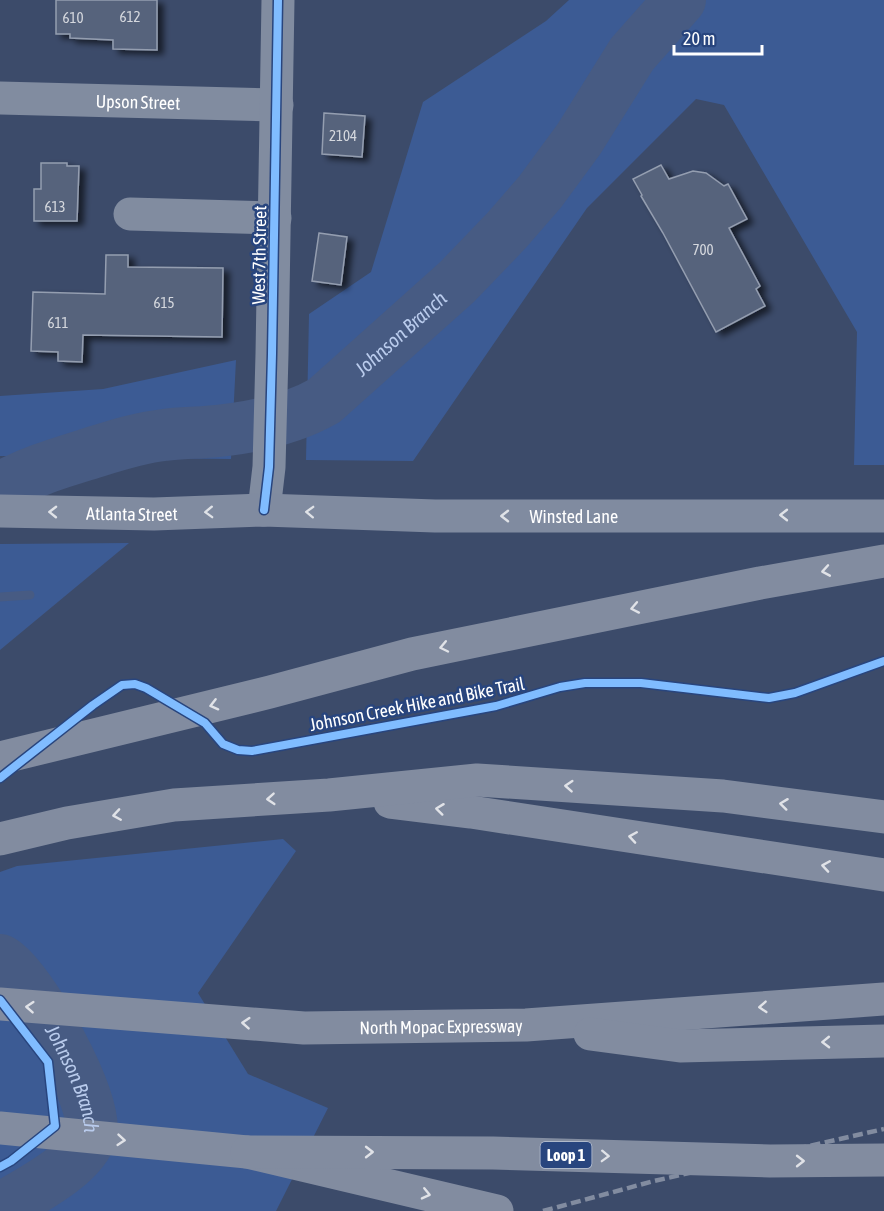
<svg xmlns="http://www.w3.org/2000/svg" width="884" height="1211" viewBox="0 0 884 1211" font-family="'Asap Condensed',sans-serif">
	<style>
		.green { fill: #3c5b94 }
		.lines { fill: none; stroke-linecap: round; stroke-linejoin: round }
		.stream { stroke: #475b83; stroke-width: 9 }
		.river { stroke: #475b83; stroke-width: 52 }
		.building { fill: #57637c; stroke: #949eb0; stroke-width: 1.5; filter: url(#shadow) }
		.minor { stroke: #818ca0; stroke-width: 33 }
		.major { stroke: #808ba0; stroke-width: 33 }
		.highway { stroke: #828ca0; stroke-width: 33 }
		.rail { stroke: #828ca0; stroke-width: 4.5; stroke-dasharray: 10 4.5; stroke-linecap: butt }
		.highway-bridge { stroke: #828ca0; stroke-width: 33 }
		.cycleway-casing { stroke: #28457e; stroke-width: 11 }
		.cycleway { stroke: #80bcff; stroke-width: 8 }
		.oneway { stroke: #dfe2e7 }
		.oneway2 { stroke: #e0e2e7 }
		.labels { text-anchor: middle; dominant-baseline: central; stroke-width: 5; stroke-linejoin: round; paint-order: stroke }
		.number-label { font-size: 15px; fill: #d5d8de }
		.shield { fill: #28457e; stroke: #bec7d8; stroke-width: 1.5 }
		.shield-label { font-size: 16px; font-weight: bold; fill: #fff }
		.street-label { font-size: 18px; fill: #fff; stroke: #28457e }
		.water-label { font-size: 20px; font-style: italic; fill: #b9cbec; stroke: #28457e }
	</style>
	<defs>
		<filter id="shadow"><feDropShadow dx="6" dy="4" stdDeviation="3" flood-color="#0009"/></filter>
	</defs>
	<rect width="100%" height="100%" fill="#3c4b6a"/>
	<g class="green">
		<polygon points="569,0 884,0 884,465 854,465 857,332 724,105 696,99 587,208 413,461 306,460 309,314 371,272 423,102 546,21"/>
		<polygon points="236,360 231,459 0,456 0,396 103,389"/>
		<polygon points="129,543 0,650 0,544"/>
		<polygon points="283,839 296,851 198,993 248,1074 328,1108 276,1211 0,1211 0,872 17,866"/>
	</g>
	<g class="lines">
		<polyline class="stream" points="0,597 30,595"/>
		<g class="river">
			<path id="s1" d="M0 488C27 473 56 464 85 455 111 447 137 438 164 435 178 433 192 433 205 432 245 429 289 421 324 401L457 282 507 230 540 192 579 139 632 54 680 0"/>
			<path id="s2" d="M0 960C29 974 101 1105 91 1135 82 1166 26 1193 0 1209"/>
		</g>
	</g>
	<g class="building">
		<polygon points="56,0 157,0 157,50 113,49 113,40 70,38 70,34 56,34"/>
		<polygon points="324,113 365,116 362,157 322,154"/>
		<polygon points="41,163 67,163 67,166 79,166 77,221 34,221 34,189 41,189"/>
		<polygon points="661,165 669,179 693,171 706,173 724,186 728,184 747,219 729,228 760,286 756,289 765,306 716,332 663,233 641,196 642,195 633,179"/>
		<polygon points="319,233 347,237 341,285 312,281"/>
		<polygon points="106,255 128,255 128,267 223,268 222,337 83,335 82,362 58,361 58,352 31,351 33,292 105,294"/>
	</g>
	<g class="lines">
		<g class="minor">
			<path id="s3" d="M0 98 277 105"/>
			<polyline points="130,214 275,218"/>
			<polyline points="264,510 269,467 272,354 278,0"/>
		</g>
		<path class="major" id="s4" d="M0 511 154 514 264 510 435 516H884"/>
		<g class="highway">
			<polyline points="0,758 270,692 412,654 760,583 884,561"/>
			<polyline points="390,802 471,812 884,875"/>
			<polyline points="0,839 67,823 174,805 329,795 477,780 723,796 884,817"/>
			<path id="s5" d="M0 1004 304 1028 526 1025 884 999"/>
			<polyline points="590,1034 680,1046 884,1041"/>
			<polyline points="0,1128 247,1152 497,1211"/>
		</g>
		<polyline class="rail" points="543,1211 654,1181 884,1129"/>
		<polyline class="highway-bridge" points="247,1152 493,1153 770,1161 884,1160"/>
		<g class="cycleway-casing">
			<g id="cycleway">
				<polyline points="264,510 269,467 272,354 278,0"/>
				<polyline points="0,778 93,705 122,685 135,684 146,688 205,723 223,744 238,750 252,751 496,706 560,687 585,683 641,683 769,698 795,693 884,661"/>
				<polyline points="0,1000 48,1062 55,1126 11,1161 0,1167"/>
			</g>
		</g>
		<use href="#cycleway" class="cycleway"/>
	</g>
	<defs><path id="oneway-chevron" d="M-2-3.5L2.5 0L-2 3.5" fill="none" stroke-width="1.6" stroke-linecap="round" stroke-linejoin="round" transform="scale(1.5)"/></defs>
	<g class="oneway">
		<use href="#oneway-chevron" transform="translate(53 512) rotate(-179)"/>
		<use href="#oneway-chevron" transform="translate(209 512) rotate(178)"/>
		<use href="#oneway-chevron" transform="translate(310 512) rotate(-178)"/>
		<use href="#oneway-chevron" transform="translate(784 515) rotate(180)"/>
		<use href="#oneway-chevron" transform="translate(505 516) rotate(180)"/>
	</g>
	<g class="oneway2">
		<use href="#oneway-chevron" transform="translate(826 571) rotate(170)"/>
		<use href="#oneway-chevron" transform="translate(635 608) rotate(169)"/>
		<use href="#oneway-chevron" transform="translate(444 647) rotate(168)"/>
		<use href="#oneway-chevron" transform="translate(214 705) rotate(166)"/>
		<use href="#oneway-chevron" transform="translate(569 786) rotate(-176)"/>
		<use href="#oneway-chevron" transform="translate(271 799) rotate(176)"/>
		<use href="#oneway-chevron" transform="translate(784 804) rotate(-173)"/>
		<use href="#oneway-chevron" transform="translate(440 809) rotate(-173)"/>
		<use href="#oneway-chevron" transform="translate(117 815) rotate(171)"/>
		<use href="#oneway-chevron" transform="translate(633 837) rotate(-171)"/>
		<use href="#oneway-chevron" transform="translate(826 866) rotate(-171)"/>
		<use href="#oneway-chevron" transform="translate(30 1007) rotate(-176)"/>
		<use href="#oneway-chevron" transform="translate(763 1007) rotate(176)"/>
		<use href="#oneway-chevron" transform="translate(246 1023) rotate(-176)"/>
		<use href="#oneway-chevron" transform="translate(826 1042) rotate(179)"/>
		<use href="#oneway-chevron" transform="translate(121 1140) rotate(5)"/>
		<use href="#oneway-chevron" transform="translate(369 1152)"/>
		<use href="#oneway-chevron" transform="translate(605 1156) rotate(2)"/>
		<use href="#oneway-chevron" transform="translate(800 1161)"/>
		<use href="#oneway-chevron" transform="translate(426 1194) rotate(13)"/>
	</g>
	<g class="labels">
		<g class="number-label">
			<text x="130" y="16">612</text>
			<text x="73" y="17">610</text>
			<text x="343" y="135">2104</text>
			<text x="55" y="206">613</text>
			<text x="703" y="249">700</text>
			<text x="164" y="302">615</text>
			<text x="58" y="322">611</text>
		</g>
		<rect class="shield" x="540.5" y="1142" width="51" height="26" rx="4.5"/>
		<g class="shield-label">
			<text x="566" y="1155">Loop 1</text>
		</g>
		<g class="street-label">
			<text stroke="none"><textPath href="#s3" startOffset="138">Upson Street</textPath></text>
			<text transform="translate(259 255) rotate(-89)">West 7th Street</text>
			<text stroke="none"><textPath href="#s4" startOffset="132">Atlanta Street</textPath></text>
			<text stroke="none"><textPath href="#s4" startOffset="574">Winsted Lane</textPath></text>
			<text transform="translate(417 704) rotate(-11)">Johnson Creek Hike and Bike Trail</text>
			<text stroke="none"><textPath href="#s5" startOffset="442">North Mopac Expressway</textPath></text>
		</g>
		<g class="water-label">
			<text stroke="none"><textPath href="#s1" startOffset="440">Johnson Branch</textPath></text>
			<text stroke="none"><textPath href="#s2" startOffset="142">Johnson Branch</textPath></text>
		</g>
	</g>
	<path d="M674 45v9h88v-9" fill="none" stroke="#ffffff" stroke-width="3"/>
	<text x="683" y="45" font-size="18" fill="#ffffff" stroke="#28457e" stroke-width="4.5" paint-order="stroke">20 m</text>
</svg>
